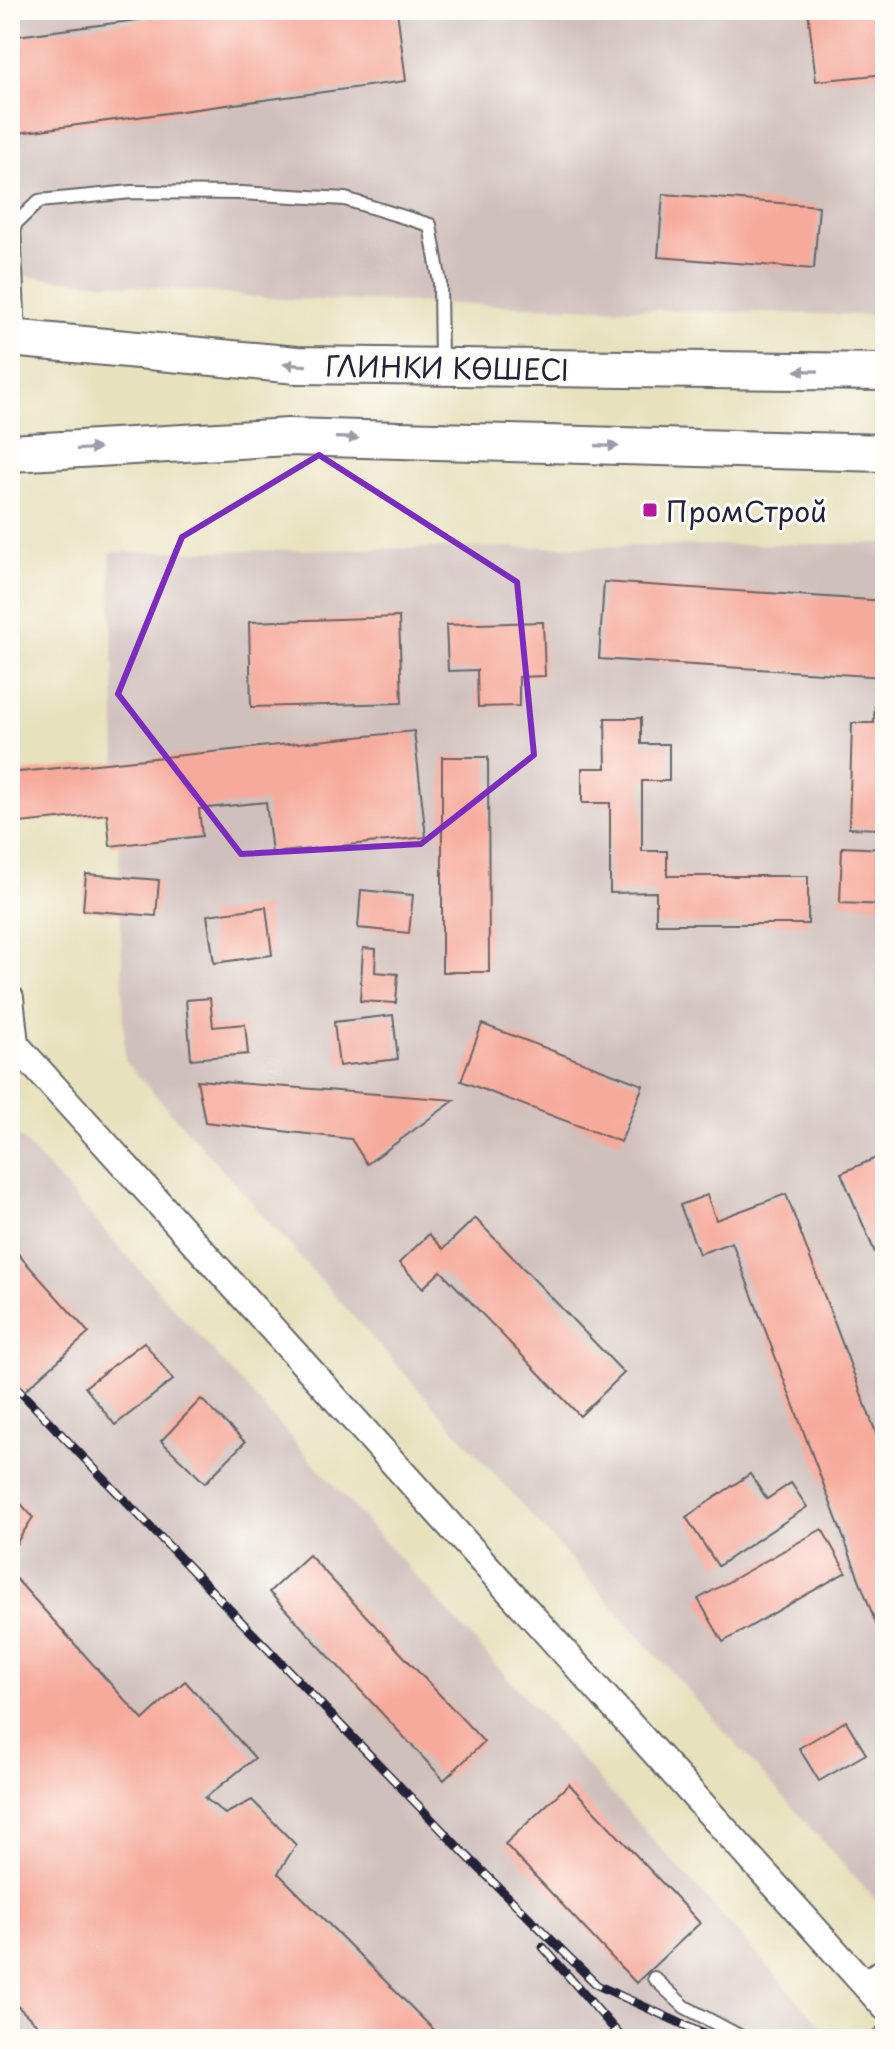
<svg xmlns="http://www.w3.org/2000/svg" width="895" height="2049" viewBox="0 0 895 2049" font-family="'Playpen Sans',sans-serif">
	<style>
		.industrial { fill: #d0c0bc }
		.building { fill: #f6aa9b }
		.lines { fill: none; stroke-linecap: round; stroke-linejoin: round }
		.service-casing { stroke: #676568; stroke-width: 16 }
		.minor-casing { stroke: #676568; stroke-width: 30 }
		.secondary-casing { stroke: #676568; stroke-width: 40 }
		.service { stroke: #fff; stroke-width: 12 }
		.minor { stroke: #fff; stroke-width: 26 }
		.secondary { stroke: #fff; stroke-width: 36 }
		.rail-casing { stroke: #22223b; stroke-width: 9 }
		.rail { stroke: #fdfcf7; stroke-width: 6; stroke-dasharray: 18; stroke-linecap: butt }
		.oneway { fill: #9c9ca7 }
		.marked { fill: none; stroke: #7b2cbf; stroke-width: 6; stroke-linejoin: round }
		.poi-dot { fill: #b5179e; stroke: #fdfcf7; stroke-width: 3 }
		.labels { text-anchor: middle; dominant-baseline: central; stroke-width: 6; stroke-linejoin: round; paint-order: stroke }
		.street-label { font-size: 28px; fill: #22223b; stroke: #fdfcf7 }
		.poi-label { font-size: 28px; fill: #22223b; stroke: #fdfcf7; text-anchor: start }
	</style>
	<rect width="100%" height="100%" fill="#fdfcf7"/>
	<filter id="ink" filterUnits="userSpaceOnUse"><feTurbulence type="fractalNoise" baseFrequency=".0125" numOctaves="2"/><feDisplacementMap in="SourceGraphic" scale="16" xChannelSelector="R" yChannelSelector="G"/><feConvolveMatrix kernelMatrix="1 2 1 2 8 2 1 2 1" color-interpolation-filters="sRGB"/></filter>
	<filter id="wash" filterUnits="userSpaceOnUse"><feTurbulence type="fractalNoise" baseFrequency=".006" numOctaves="4" result="noise"/><feDisplacementMap in="SourceGraphic" scale="32" xChannelSelector="R" yChannelSelector="G"/><feGaussianBlur stdDeviation="1.8" result="paint"/><feColorMatrix in="noise" values="0 0 0 0 0 0 0 0 0 0 0 0 0 0 0 0 0 1.4 0 .05"/><feComposite in="paint" operator="in"/></filter>
	<g filter="url(#wash)">
		<rect width="100%" height="100%" fill="#e7e1bd"/>
		<g class="industrial">
			<polygon points="10,10 885,10 885,316 280,299 10,275"/>
			<polygon points="885,543 885,1911 125,1061 110,552"/>
			<polygon points="10,1126 833,2039 10,2039"/>
		</g>
		<g id="blocks">
			<g class="building">
				<polygon points="212,10 397,10 406,81 10,134 10,37"/>
				<polygon points="808,10 885,10 885,74 816,81"/>
				<polygon points="663,194 819,206 814,269 658,257"/>
				<polygon points="604,582 885,601 885,677 599,659"/>
				<polygon points="399,617 402,703 251,707 249,622"/>
				<polygon points="543,622 545,676 519,677 519,706 478,707 477,670 448,671 446,625"/>
				<polygon points="875,699 885,700 885,829 849,828 852,723 874,723"/>
				<polygon points="605,718 641,718 641,744 669,744 669,781 642,781 642,851 667,851 667,876 808,876 808,924 656,924 656,892 610,893 610,803 582,803 582,768 606,768"/>
				<polygon points="414,731 426,837 272,853 266,802 199,809 202,836 110,846 107,814 10,824 10,773"/>
				<polygon points="442,757 488,757 489,972 442,972"/>
				<polygon points="842,847 885,849 885,905 840,903"/>
				<polygon points="86,874 159,880 156,916 83,910"/>
				<polygon points="361,890 413,895 409,933 358,928"/>
				<polygon points="266,907 272,955 214,963 207,915"/>
				<polygon points="363,948 376,949 375,972 398,974 396,1003 360,1001"/>
				<polygon points="210,998 213,1027 245,1024 248,1054 191,1059 186,1000"/>
				<polygon points="393,1015 398,1059 339,1066 334,1022"/>
				<polygon points="482,1024 643,1085 621,1142 461,1081"/>
				<polygon points="197,1080 455,1100 367,1164 351,1139 205,1122"/>
				<polygon points="885,1154 885,1276 841,1173"/>
				<polygon points="786,1194 885,1457 885,1635 881,1637 732,1242 699,1254 680,1205 707,1195 716,1220"/>
				<polygon points="475,1218 624,1373 580,1416 441,1271 423,1288 399,1263 429,1234 443,1249"/>
				<polygon points="10,1245 89,1333 22,1393 10,1380"/>
				<polygon points="144,1342 173,1380 115,1425 85,1387"/>
				<polygon points="201,1399 245,1442 205,1483 161,1441"/>
				<polygon points="750,1474 767,1499 791,1483 807,1507 718,1566 686,1517"/>
				<polygon points="10,1492 33,1517 10,1553"/>
				<polygon points="822,1529 846,1572 723,1642 698,1599"/>
				<polygon points="309,1555 484,1742 444,1780 269,1592"/>
				<polygon points="10,1572 143,1720 185,1681 255,1758 205,1798 225,1814 252,1800 296,1845 278,1873 443,2039 52,2039 10,1999"/>
				<polygon points="846,1721 866,1754 819,1781 799,1748"/>
				<polygon points="569,1784 700,1923 636,1983 505,1844"/>
			</g>
		</g>
	</g>
	<g filter="url(#ink)">
		<use href="#blocks" fill-opacity="0" stroke="#676568" stroke-width="2"/>
		<g class="lines">
			<g class="service-casing">
				<g id="service">
					<polyline points="19,336 14,225 39,201 132,192 241,193 345,199 430,225 440,283 441,364"/>
					<polyline points="859,1977 885,1964"/>
					<polyline points="654,1978 685,2007 745,2039"/>
					<polyline points="876,2039 885,2030"/>
				</g>
			</g>
			<g class="minor-casing">
				<polyline id="minor" points="10,998 15,1044 885,2007"/>
			</g>
			<g class="secondary-casing">
				<g id="secondary">
					<polyline points="10,338 297,365 885,372"/>
					<polyline points="10,453 289,437 885,453"/>
				</g>
			</g>
			<use href="#service" class="service"/>
			<use href="#minor" class="minor"/>
			<use href="#secondary" class="secondary"/>
			<g class="rail-casing">
				<g id="rail">
					<polyline points="10,1381 463,1852 597,1985 715,2039"/>
					<polyline points="543,1947 623,2039"/>
				</g>
			</g>
			<use href="#rail" class="rail"/>
		</g>
		<defs><path id="oneway-solid" d="M-6-.8H1V-3.2L6.5 0L1 3.2V.8H-6Z" transform="scale(2)"/></defs>
		<g class="oneway">
			<use href="#oneway-solid" transform="translate(295 365) rotate(-177)"/>
			<use href="#oneway-solid" transform="translate(807 371) rotate(-179)"/>
			<use href="#oneway-solid" transform="translate(347 438) rotate(2)"/>
			<use href="#oneway-solid" transform="translate(607 446) rotate(2)"/>
			<use href="#oneway-solid" transform="translate(88 449) rotate(-3)"/>
		</g>
	</g>
	<path class="marked" d="M319 455 517 582 534 755 421 844 241 854 118 694 182 537Z"/>
	<rect class="poi-dot" x="642" y="502" width="16" height="16" rx="4"/>
	<g class="labels">
		<g class="street-label">
			<text transform="translate(447 367) rotate(1)">ГЛИНКИ КӨШЕСІ</text>
		</g>
		<g class="poi-label">
			<text x="666" y="510">ПромСтрой</text>
		</g>
	</g>
	<rect width="895" height="2049" fill="none" stroke="#fdfcf7" stroke-width="40"/>
</svg>
